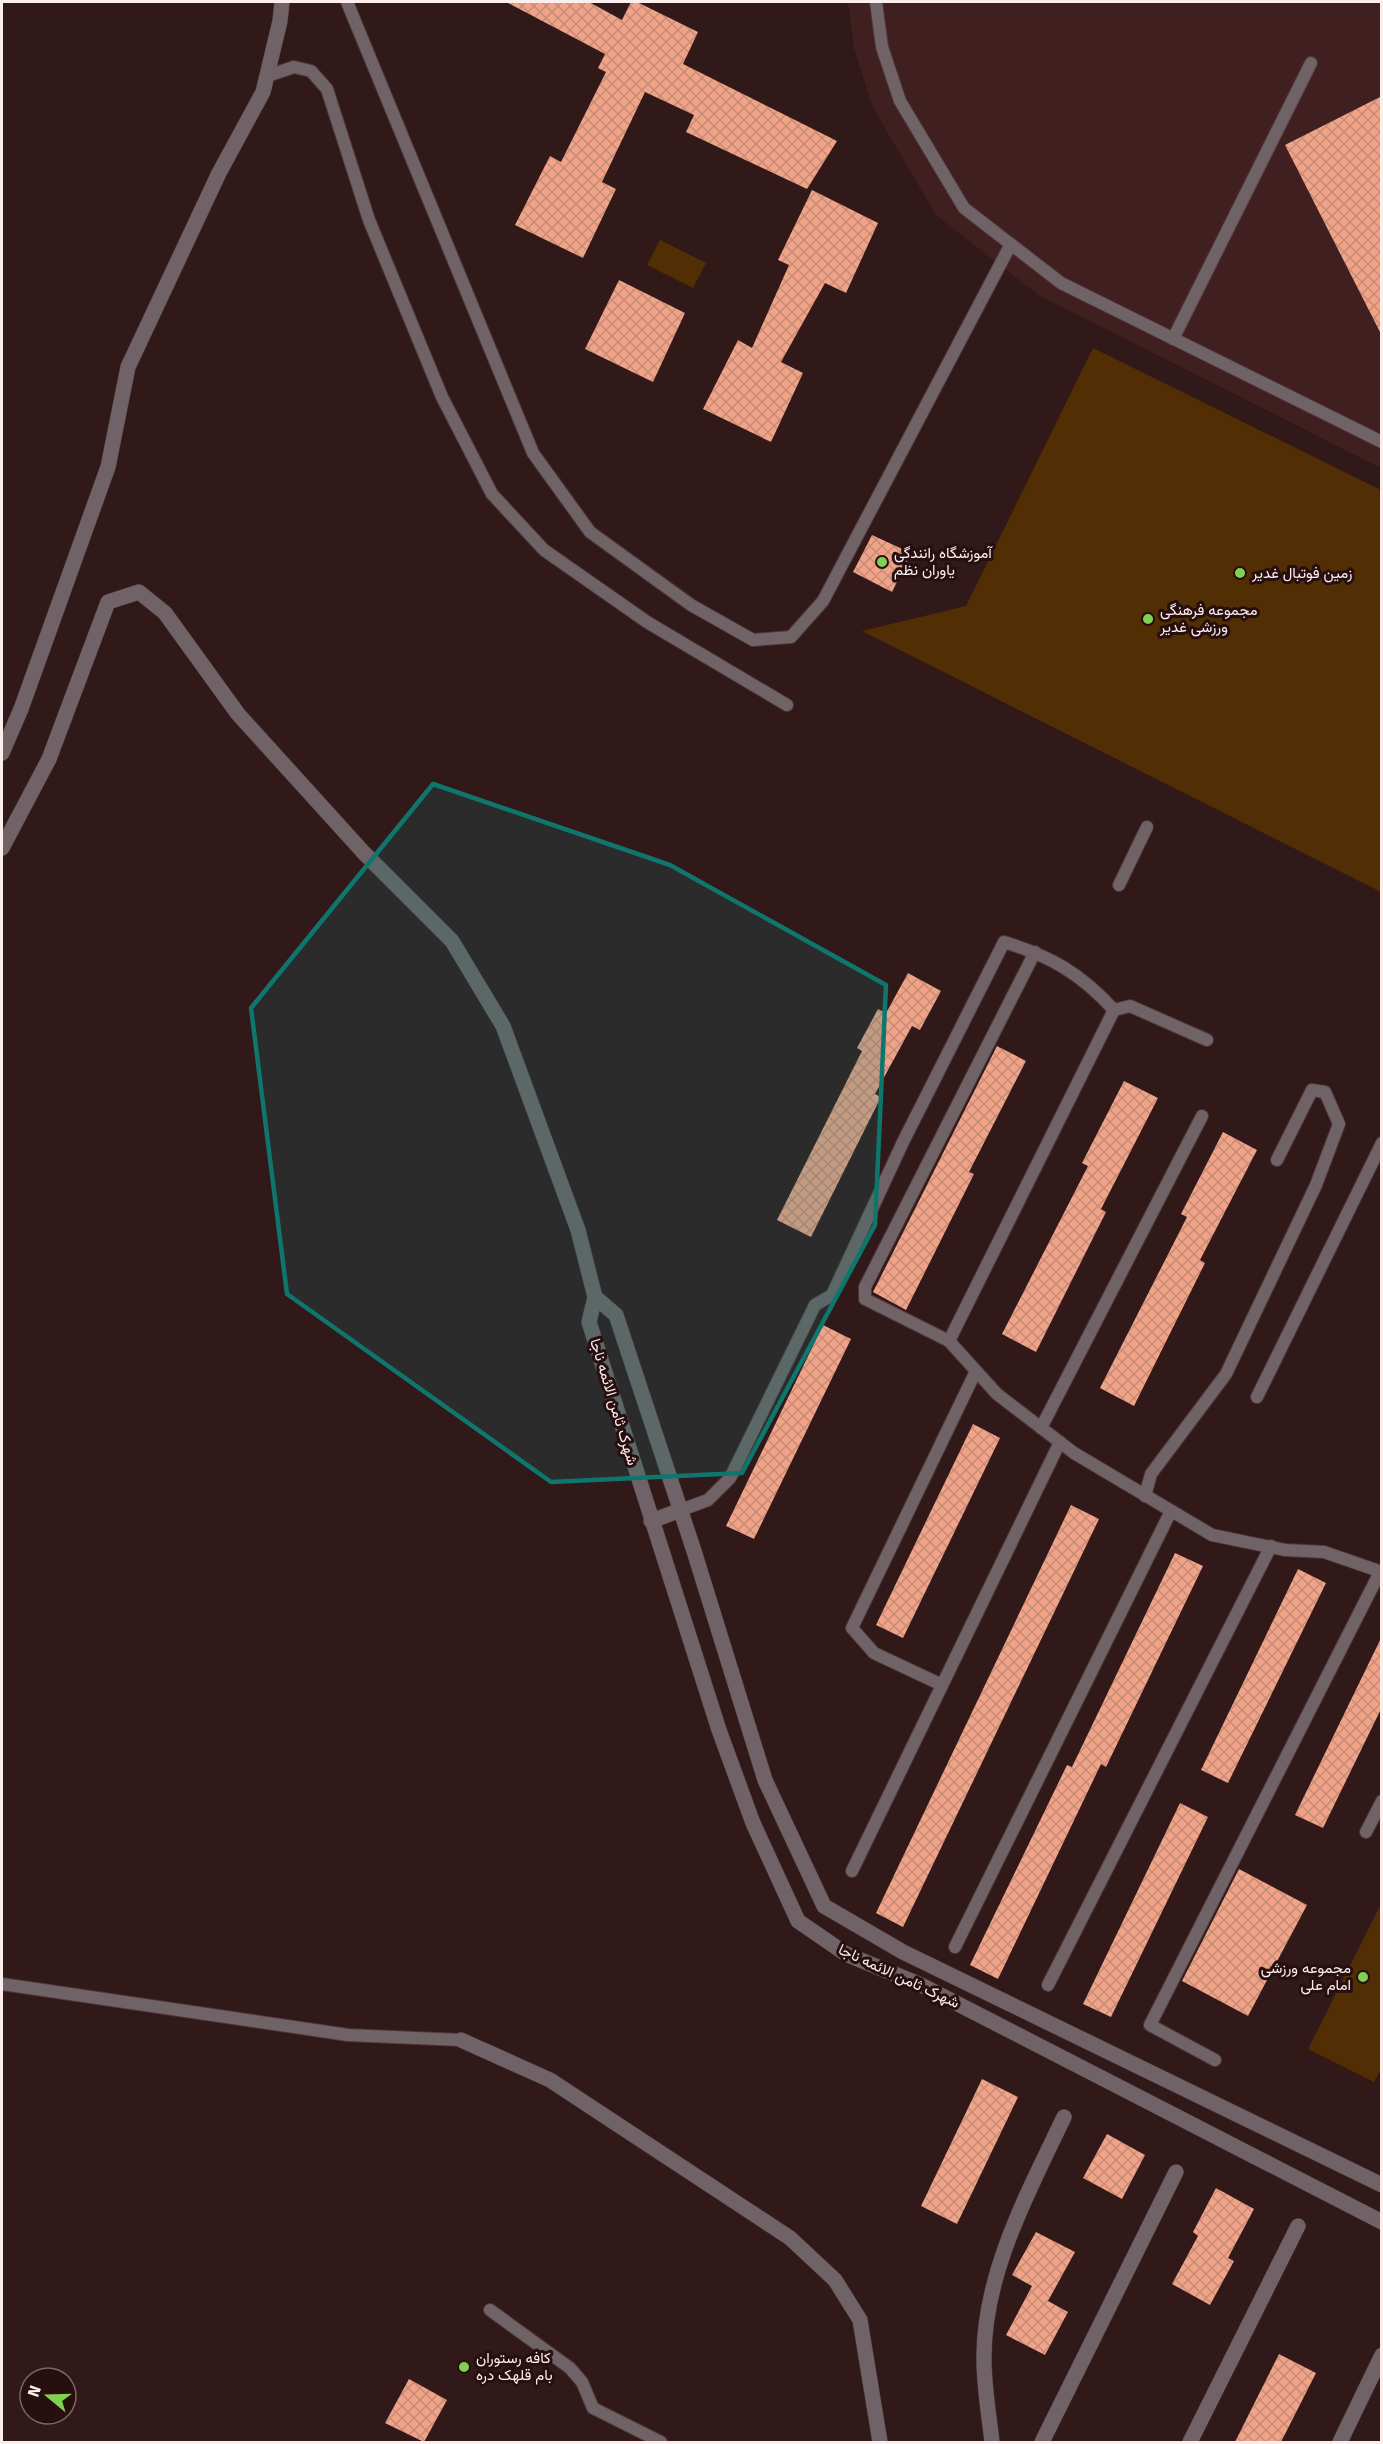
<svg xmlns="http://www.w3.org/2000/svg" width="1383" height="2444" viewBox="0 0 1383 2444" font-family="'Fira Sans',Vazirmatn,sans-serif">
	<style>
		.built { fill: #401f21 }
		.green { fill: #512e03 }
		.building { fill: url(#building-cross-hatch) }
		.lines { fill: none; stroke-linecap: round; stroke-linejoin: round }
		.service-casing { stroke: #4e3637; stroke-width: 14 }
		.minor-casing { stroke: #4e3637; stroke-width: 16 }
		.service { stroke: #706367; stroke-width: 12 }
		.minor { stroke: #706367; stroke-width: 15 }
		.marked { fill: #0f766e; fill-opacity: 0.2; stroke: #0f766e; stroke-width: 4.5; stroke-linejoin: round }
		.poi-dot { fill: #80d051; stroke: #270f10; stroke-width: 2 }
		.labels { text-anchor: middle; dominant-baseline: central; stroke-width: 6; stroke-linejoin: round; paint-order: stroke }
		.poi-label { font-size: 15px; fill: #fdeeee; stroke: #270f10; text-anchor: start }
		.street-label { font-size: 15px; fill: #fdeeee; stroke: #270f10 }
	</style>
	<defs>
		<pattern id="building-cross-hatch" width="8" height="8" patternUnits="userSpaceOnUse" patternTransform="scale(1.5)"><rect width="8" height="8" fill="#f0a387"/><path d="M0 0l8 8M0 8l8-8" fill="none" stroke="#c78c77"/></pattern>
	</defs>
	<rect width="100%" height="100%" fill="#311819"/>
	<polygon class="built" points="848,2 1381,2 1381,468 1038,295 936,215 872,106 854,48"/>
	<g class="green">
		<polygon points="660,240 706,263 693,288 647,265"/>
		<polygon points="1093,348 1381,490 1381,892 862,631 966,606"/>
		<polygon points="1381,1904 1382,2068 1374,2082 1308,2049"/>
	</g>
	<g class="building">
		<polygon points="506,2 589,2 622,20 631,2 637,2 698,32 683,64 837,141 807,189 686,132 694,115 645,92 602,182 616,189 583,258 515,225 550,156 561,162 606,72 598,68 605,54"/>
		<polygon points="1382,96 1382,336 1285,145"/>
		<polygon points="812,190 878,223 846,293 825,283 781,362 803,373 771,442 703,409 738,340 752,348 789,265 778,260"/>
		<polygon points="619,280 685,313 653,382 585,349"/>
		<polygon points="872,535 911,553 892,592 853,572"/>
		<polygon points="908,973 941,991 920,1030 912,1026 875,1094 881,1097 811,1237 777,1220 862,1051 857,1048 878,1009 886,1013"/>
		<polygon points="997,1046 1026,1061 969,1172 974,1174 906,1310 873,1292"/>
		<polygon points="1124,1081 1158,1098 1101,1209 1106,1212 1036,1352 1002,1334 1088,1166 1082,1163"/>
		<polygon points="1223,1132 1257,1150 1200,1260 1205,1263 1134,1406 1100,1388 1187,1217 1181,1214"/>
		<polygon points="823,1325 851,1339 754,1539 726,1526"/>
		<polygon points="973,1424 1000,1438 903,1638 876,1625"/>
		<polygon points="1071,1505 1099,1519 903,1927 876,1913"/>
		<polygon points="1175,1553 1203,1566 1106,1767 1101,1764 998,1979 970,1965 1067,1765 1072,1767"/>
		<polygon points="1298,1569 1326,1583 1228,1783 1201,1770"/>
		<polygon points="1382,1636 1382,1707 1323,1828 1295,1815"/>
		<polygon points="1180,1803 1208,1817 1111,2017 1083,2004"/>
		<polygon points="1239,1869 1307,1905 1248,2016 1182,1981"/>
		<polygon points="982,2079 1018,2097 957,2224 921,2206"/>
		<polygon points="1107,2134 1145,2155 1122,2199 1083,2178"/>
		<polygon points="1216,2188 1254,2209 1228,2258 1234,2261 1210,2305 1172,2284 1198,2236 1193,2232"/>
		<polygon points="1036,2232 1075,2252 1048,2301 1068,2312 1045,2355 1006,2335 1032,2286 1012,2275"/>
		<polygon points="1279,2354 1316,2373 1281,2442 1235,2442"/>
		<polygon points="409,2379 447,2400 424,2442 385,2423"/>
	</g>
	<g class="lines">
		<g class="service-casing">
			<g id="service">
				<polyline points="347,2 533,453 590,532 691,605 753,640 791,637 823,601 1011,244"/>
				<polyline points="876,2 882,47 900,101 964,208 1061,283 1382,442"/>
				<polyline points="267,76 294,67 311,71 327,89 369,220 442,397 492,494 544,550 647,622 787,705"/>
				<polyline points="1173,339 1311,63"/>
				<polyline points="1119,885 1147,827"/>
				<polyline points="1035,952 865,1287 865,1299 949,1341 997,1394 1074,1453 1212,1535 1285,1550 1324,1552 1382,1572"/>
				<polyline points="1114,1010 1130,1006 1207,1040"/>
				<polyline points="949,1341 1114,1010"/>
				<polyline points="1257,1397 1382,1143"/>
				<polyline points="1041,1428 1202,1116"/>
				<polyline points="1145,1496 1151,1474 1226,1374 1316,1185 1339,1124 1325,1092 1312,1090 1277,1160"/>
				<path d="M681 1510 708 1500 730 1478 815 1305 832 1295 903 1142 1004 942C1052 957 1080 973 1114 1010"/>
				<polyline points="942,1685 874,1653 852,1628 976,1371"/>
				<polyline points="1366,1832 1382,1801"/>
				<polyline points="852,1871 1060,1442"/>
				<polyline points="955,1947 1171,1511"/>
				<polyline points="2,1984 348,2035 461,2040"/>
				<polyline points="1048,1985 1271,1546"/>
				<polyline points="1215,2060 1150,2025 1380,1572"/>
				<polyline points="490,2310 570,2368 582,2382 593,2408 661,2442"/>
			</g>
		</g>
		<g class="minor-casing">
			<g id="minor">
				<polyline points="2,753 21,709 108,467 128,367 219,173 263,92 280,21 282,2"/>
				<polyline points="2,848 49,759 108,602 139,592 165,613 238,714 364,853 452,941 503,1026 578,1230 595,1297"/>
				<polyline points="651,1521 681,1510"/>
				<polyline points="461,2040 550,2080 790,2238 835,2280 860,2320 880,2442"/>
				<polyline points="1382,2185 903,1952 824,1906 765,1780 694,1551 616,1315 595,1297 589,1322 719,1730 753,1823 798,1921 846,1954 921,1985 1382,2222"/>
				<path d="M992 2442C989 2415 984 2387 984 2360 983 2274 1028 2193 1064 2117"/>
				<polyline points="1042,2442 1176,2172"/>
				<polyline points="1190,2442 1298,2226"/>
				<polyline points="1340,2442 1382,2355"/>
			</g>
		</g>
		<use href="#service" class="service"/>
		<use href="#minor" class="minor"/>
	</g>
	<path class="marked" d="M433 784 670 865 886 985 875 1225 742 1473 551 1482 287 1294 251 1008Z"/>
	<g class="poi-dot">
		<circle cx="882" cy="562" r="6"/>
		<circle cx="1240" cy="573" r="6"/>
		<circle cx="1148" cy="619" r="6"/>
		<circle cx="1363" cy="1977" r="6"/>
		<circle cx="464" cy="2367" r="6"/>
	</g>
	<g class="labels">
		<g class="poi-label">
			<text x="894" y="553">آموزشگاه رانندگی<tspan x="894" dy="17">یاوران نظم</tspan></text>
			<text x="1252" y="573">زمین فوتبال غدیر</text>
			<text x="1160" y="610">مجموعه فرهنگی<tspan x="1160" dy="17">ورزشی غدیر</tspan></text>
			<text x="1351" y="1968" text-anchor="end">مجموعه ورزشی<tspan x="1351" dy="17">امام علی</tspan></text>
			<text x="476" y="2358">کافه رستوران<tspan x="476" dy="17">بام قلهک دره</tspan></text>
		</g>
		<g class="street-label">
			<text transform="translate(614 1402) rotate(73)">شهرک ثامن الائمه ناجا</text>
			<text transform="translate(899 1976) rotate(25)">شهرک ثامن الائمه ناجا</text>
		</g>
	</g>
	<rect width="1383" height="2444" fill="none" stroke="#fdeeee" stroke-width="6"/>
	<g transform="translate(48 2396) rotate(289)"><circle r="28" fill="#270f10" stroke="#7d6869" stroke-width="1.5"/>
	<path d="M0-4.5L10 22L0 15L-10 22Z" fill="#80d051"/>
	<text y="-9" font-size="16" font-weight="bold" text-anchor="middle" fill="#fdeeee">N</text>
	</g>
</svg>
